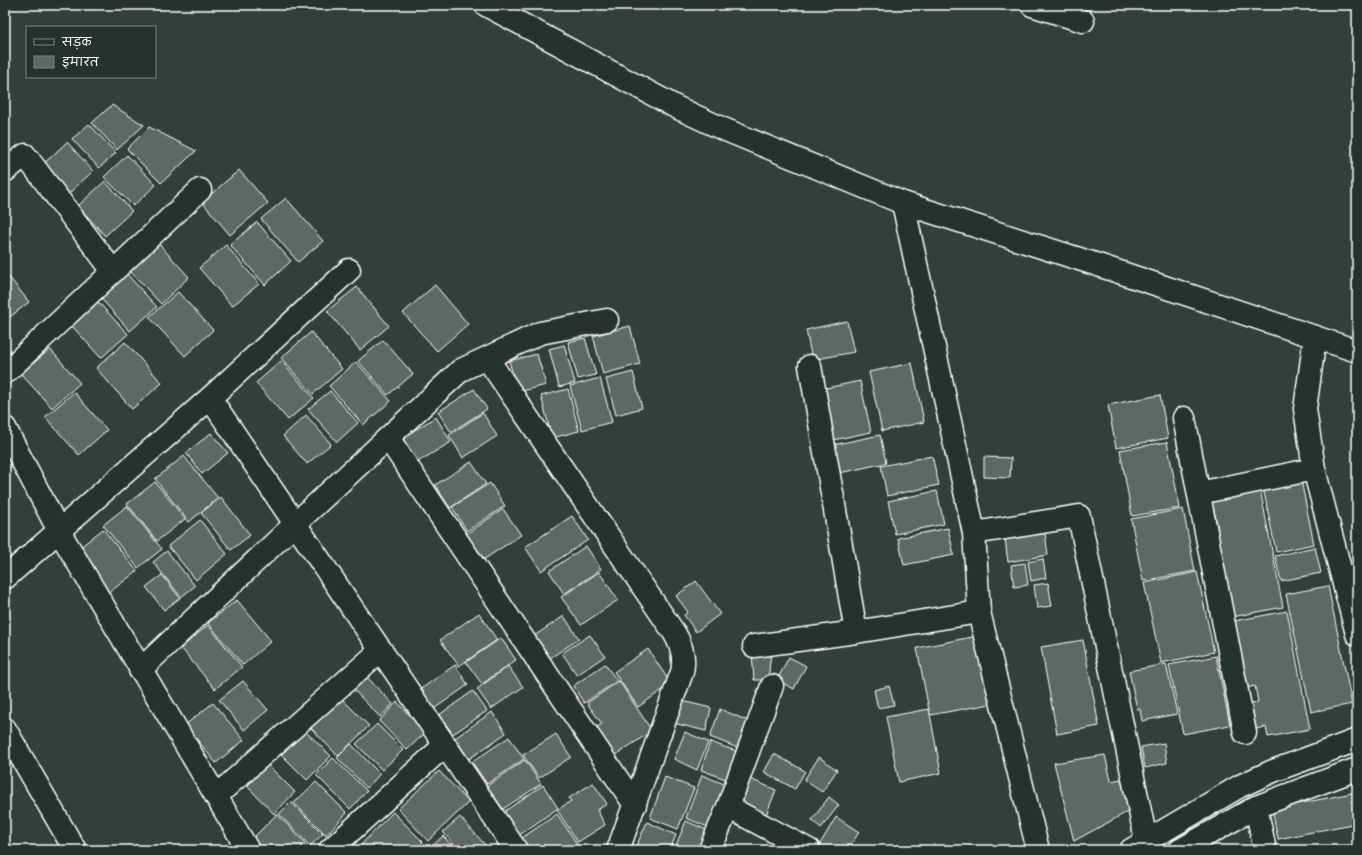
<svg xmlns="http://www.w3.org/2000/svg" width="1362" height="855" viewBox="0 0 1362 855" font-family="Sriracha,'Playpen Sans Deva',sans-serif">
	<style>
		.building { fill: #5f6964; stroke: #fff }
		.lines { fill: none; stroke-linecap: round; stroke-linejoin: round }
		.minor-casing { stroke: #fff; stroke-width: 25 }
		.minor { stroke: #26332d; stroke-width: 22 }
	</style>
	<rect width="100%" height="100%" fill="#333f3a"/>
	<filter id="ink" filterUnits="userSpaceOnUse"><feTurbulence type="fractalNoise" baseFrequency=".025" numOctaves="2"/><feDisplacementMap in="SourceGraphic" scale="8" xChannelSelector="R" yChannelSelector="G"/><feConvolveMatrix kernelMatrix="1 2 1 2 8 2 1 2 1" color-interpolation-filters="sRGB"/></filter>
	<g filter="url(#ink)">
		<g class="building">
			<polygon points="112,105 144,125 117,150 92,123"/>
			<polygon points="89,124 116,153 99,168 72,139"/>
			<polygon points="149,127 196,151 161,183 127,149"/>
			<polygon points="67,142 93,171 65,197 38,169"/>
			<polygon points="127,155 156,185 133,206 104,177"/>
			<polygon points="239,170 268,203 230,235 202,202"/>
			<polygon points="105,181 132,211 105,236 78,206"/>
			<polygon points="286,198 323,241 298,262 261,219"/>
			<polygon points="257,222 291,261 265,285 230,245"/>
			<polygon points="158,243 189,277 161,304 129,270"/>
			<polygon points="226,245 259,284 232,306 199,268"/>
			<polygon points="123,270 157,307 130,331 97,294"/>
			<polygon points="5,272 29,302 5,321"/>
			<polygon points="435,285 468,324 437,351 403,313"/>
			<polygon points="357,287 389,326 360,350 327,311"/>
			<polygon points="178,292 213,330 185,356 149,317"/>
			<polygon points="98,302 128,334 101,358 72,326"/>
			<polygon points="847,321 854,352 812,360 806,330"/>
			<polygon points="630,326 640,364 603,374 593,336"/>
			<polygon points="311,332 342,369 313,394 281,358"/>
			<polygon points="585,338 596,375 578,379 568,342"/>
			<polygon points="383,340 413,374 388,395 358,361"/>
			<polygon points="125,342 162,383 132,409 96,368"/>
			<polygon points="564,345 575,383 559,387 549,349"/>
			<polygon points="50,349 80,383 52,408 21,374"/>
			<polygon points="537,354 546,385 518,392 509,361"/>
			<polygon points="281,361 314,398 288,420 256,383"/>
			<polygon points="356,362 391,401 363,425 329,386"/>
			<polygon points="912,363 924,422 882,431 869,372"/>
			<polygon points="633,372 642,408 616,415 606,379"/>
			<polygon points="600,378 612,422 582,430 570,386"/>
			<polygon points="860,381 871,432 828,441 817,390"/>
			<polygon points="474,389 487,409 451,432 438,412"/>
			<polygon points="568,389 579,431 552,438 541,396"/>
			<polygon points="330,391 358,423 337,442 308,409"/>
			<polygon points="74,392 107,430 79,455 45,417"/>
			<polygon points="1160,395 1168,438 1116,448 1108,405"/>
			<polygon points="483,413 497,436 463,458 449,435"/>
			<polygon points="306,415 331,444 307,464 283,436"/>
			<polygon points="436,417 451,442 411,466 395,442"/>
			<polygon points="211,433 228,453 202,474 186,453"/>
			<polygon points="880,435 886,463 839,473 833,445"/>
			<polygon points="1167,442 1180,508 1132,516 1120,450"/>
			<polygon points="184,456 218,498 189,522 155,479"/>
			<polygon points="932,456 939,485 887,496 881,466"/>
			<polygon points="984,457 1011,458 1010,478 984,477"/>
			<polygon points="471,462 486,484 450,508 435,485"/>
			<polygon points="1301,480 1314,544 1276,552 1263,487"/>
			<polygon points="155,482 185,519 157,541 127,504"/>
			<polygon points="490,483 505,506 467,531 452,507"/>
			<polygon points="1260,489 1283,607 1232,617 1210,531 1218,529 1214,511 1206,513 1204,500"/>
			<polygon points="937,491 944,524 895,534 888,501"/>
			<polygon points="221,497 250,535 231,550 201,513"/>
			<polygon points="127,506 162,549 138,568 103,525"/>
			<polygon points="503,509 521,535 480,562 462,537"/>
			<polygon points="1183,509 1195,571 1143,581 1131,519"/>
			<polygon points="572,516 588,540 541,571 525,547"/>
			<polygon points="200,520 227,554 196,580 168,546"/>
			<polygon points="948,528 954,555 904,565 898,538"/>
			<polygon points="103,529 137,571 106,595 73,553"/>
			<polygon points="1045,533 1048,555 1008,562 1005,539"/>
			<polygon points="586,546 601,569 564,594 549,571"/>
			<polygon points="1315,547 1321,573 1281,581 1275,556"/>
			<polygon points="167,551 195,586 181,597 153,562"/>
			<polygon points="1043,559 1046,578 1031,581 1028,562"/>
			<polygon points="1025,563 1028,585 1014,587 1011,565"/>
			<polygon points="599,572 618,600 581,625 561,597"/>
			<polygon points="1197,572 1214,652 1161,663 1144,583"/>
			<polygon points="162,575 180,598 164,610 146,587"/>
			<polygon points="696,581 720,614 696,632 684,615 688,612 676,596"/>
			<polygon points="1048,583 1052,606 1037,608 1034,585"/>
			<polygon points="1328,586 1352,704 1311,712 1286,594"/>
			<polygon points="237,600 271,641 243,665 208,623"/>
			<polygon points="1287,611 1310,729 1268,737 1266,727 1256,729 1251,703 1258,702 1255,686 1247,688 1234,621"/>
			<polygon points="479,613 497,640 459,666 440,640"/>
			<polygon points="564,616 579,639 550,658 534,636"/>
			<polygon points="208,625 242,667 215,689 181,648"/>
			<polygon points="590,635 605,656 577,675 562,653"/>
			<polygon points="977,636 991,704 930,715 917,648"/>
			<polygon points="501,638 516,660 482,684 466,662"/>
			<polygon points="1083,640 1099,726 1057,734 1041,647"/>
			<polygon points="648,649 671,684 638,707 614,672"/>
			<polygon points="771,653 768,680 754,680 752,654"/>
			<polygon points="1216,656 1230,725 1183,734 1169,665"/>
			<polygon points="789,657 806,666 794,689 777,680"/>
			<polygon points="605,664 617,681 584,703 573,686"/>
			<polygon points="1166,664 1177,714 1142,721 1140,709 1137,709 1129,671"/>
			<polygon points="455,665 468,685 431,711 418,691"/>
			<polygon points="508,666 523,687 491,709 477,689"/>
			<polygon points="360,670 393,704 380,717 347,683"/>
			<polygon points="243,681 268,710 244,730 219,700"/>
			<polygon points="619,681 652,731 608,760 589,732 602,724 587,703"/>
			<polygon points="889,686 894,705 878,708 874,690"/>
			<polygon points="473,691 487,711 453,734 439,715"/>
			<polygon points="337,694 369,726 338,756 307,724"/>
			<polygon points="678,700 711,708 706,731 673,723"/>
			<polygon points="397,702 426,732 407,750 379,721"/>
			<polygon points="213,703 244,740 216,763 185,725"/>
			<polygon points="720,709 748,721 738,748 710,737"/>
			<polygon points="929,709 941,773 899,782 886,717"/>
			<polygon points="492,712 506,733 469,759 455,738"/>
			<polygon points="377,724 403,750 382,770 356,744"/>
			<polygon points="301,727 331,756 307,780 277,750"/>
			<polygon points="685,732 708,742 697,770 674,759"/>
			<polygon points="556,734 571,757 539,778 523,755"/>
			<polygon points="509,737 524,759 487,784 472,762"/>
			<polygon points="710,742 742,753 731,781 701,770"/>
			<polygon points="1164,743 1167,763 1145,768 1141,747"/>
			<polygon points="351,744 380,774 367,788 337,758"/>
			<polygon points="774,754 805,771 795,789 764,772"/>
			<polygon points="1105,755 1111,781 1121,779 1129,811 1074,841 1054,763"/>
			<polygon points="819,757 837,770 822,792 804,780"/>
			<polygon points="333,758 367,791 350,809 316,775"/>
			<polygon points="525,760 541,784 503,809 487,786"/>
			<polygon points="268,765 295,792 274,814 247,786"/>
			<polygon points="439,771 469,802 428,841 398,809"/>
			<polygon points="702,775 729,786 713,829 686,818"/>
			<polygon points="665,777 694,788 678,829 650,818"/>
			<polygon points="750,779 776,790 766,815 740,804"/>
			<polygon points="316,782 347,813 326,835 294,803"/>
			<polygon points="593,783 607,804 597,810 605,825 578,842 557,810 571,801 569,798"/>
			<polygon points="543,785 558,808 518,836 502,813"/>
			<polygon points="1357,792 1357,823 1278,839 1272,809"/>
			<polygon points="829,797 839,805 821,828 812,820"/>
			<polygon points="291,802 323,834 310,846 279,814"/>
			<polygon points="393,812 423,842 416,850 356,850"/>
			<polygon points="277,814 305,843 298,850 251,850 246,845"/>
			<polygon points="557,814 581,850 526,850 519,840"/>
			<polygon points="460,817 487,847 484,850 459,850 443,832"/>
			<polygon points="836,817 859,832 848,850 819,850 817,849"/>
			<polygon points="686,821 709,831 702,850 674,850"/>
			<polygon points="647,822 676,835 670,850 642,850 636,847"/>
			<polygon points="443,836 456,850 428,850"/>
		</g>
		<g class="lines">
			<g class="minor-casing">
				<g id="minor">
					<polyline points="486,5 676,107 721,128 903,203 1098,265 1357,351"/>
					<polyline points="1032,5 1083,21"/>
					<polyline points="5,171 25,155 113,271"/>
					<polyline points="903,203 974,533 979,612 1038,850"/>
					<polyline points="1315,337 1305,409 1314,469 1357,634"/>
					<path d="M487 358 675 634C682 647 685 658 682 672L618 850"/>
					<polyline points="810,366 856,632 979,612"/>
					<polyline points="5,373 200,190"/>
					<polyline points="210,398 516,850"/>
					<polyline points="1184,418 1245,733"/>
					<polyline points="5,428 59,531 248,850"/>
					<polyline points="388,438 635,805"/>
					<polyline points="1199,493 1314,469"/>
					<polyline points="974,533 1079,516 1148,850"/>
					<polyline points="5,578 210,398 349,270"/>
					<polyline points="754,646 856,632"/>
					<polyline points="140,670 295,524 461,370 540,333 607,320"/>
					<polyline points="5,729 75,850"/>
					<polyline points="216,796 381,650"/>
					<polyline points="728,807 809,850"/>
					<polyline points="1256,807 1265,850"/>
					<polyline points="330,850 445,745"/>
					<polyline points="710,850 728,807 772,686"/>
					<polyline points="1131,850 1240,786 1273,771 1357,740"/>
					<polyline points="1180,850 1256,807 1357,769"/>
				</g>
			</g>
			<use href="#minor" class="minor"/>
		</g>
	</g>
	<rect width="1362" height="855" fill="none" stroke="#26332d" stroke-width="20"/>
	<rect x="10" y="10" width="1342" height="835" fill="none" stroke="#fff" stroke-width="1.5" filter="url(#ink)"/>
	<rect x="26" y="26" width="130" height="52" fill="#26332d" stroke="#7d8581"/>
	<rect x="34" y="39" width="20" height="6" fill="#26332d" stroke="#7d8581"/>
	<text x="62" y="46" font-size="12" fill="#ffffff">सड़क</text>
	<rect x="34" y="56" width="20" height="12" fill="#5f6964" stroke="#7d8581"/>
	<text x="62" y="66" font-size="12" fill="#ffffff">इमारत</text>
</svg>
